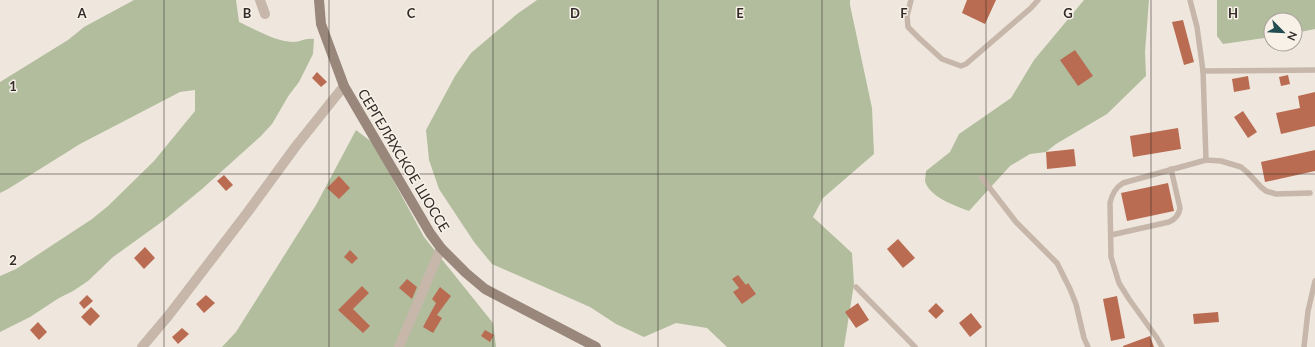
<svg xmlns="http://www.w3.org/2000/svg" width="1315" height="347" viewBox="0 0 1315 347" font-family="Lato,sans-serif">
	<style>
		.green { fill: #b2bd9e }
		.building { fill: #b96c51 }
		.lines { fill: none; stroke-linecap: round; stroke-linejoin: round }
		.service { stroke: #c6b7aa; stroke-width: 5.5 }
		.minor { stroke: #c6b7aa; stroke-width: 10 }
		.secondary { stroke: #99877b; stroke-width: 10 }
		.grid { fill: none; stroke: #342c29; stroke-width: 1; stroke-opacity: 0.55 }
		.labels { text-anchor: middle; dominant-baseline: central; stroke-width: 3; stroke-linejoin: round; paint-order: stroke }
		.street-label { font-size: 14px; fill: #342c29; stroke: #f7f1e8 }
		.grid-label { font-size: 13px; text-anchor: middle; font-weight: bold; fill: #342c29; stroke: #f7f1e8; stroke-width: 3; stroke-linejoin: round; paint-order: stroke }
	</style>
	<rect width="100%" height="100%" fill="#efe7dd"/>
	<g class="green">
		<path d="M134 0H236L239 22C254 29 276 42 293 42 301 42 304 38 314 39L313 54 299 82 289 95 272 124 261 136 202 189 163 221 113 257 88 281 73 291 59 298 30 317 0 332V276L16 269 92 219 108 206 154 161 195 111V90L180 92 80 144 8 189 0 193V82L68 40 84 27Z"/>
		<polygon points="537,0 850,0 850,5 872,108 874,154 823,198 813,217 852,253 854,284 844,347 727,347 707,328 676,323 644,337 616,324 590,307 492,264 474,242 439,189 429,160 426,130 455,76 471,53 517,14"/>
		<path d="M1084 0H1149L1145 52 1146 76 1107 114 1056 144 1046 152 1030 154 1010 166 969 211C956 206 929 197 925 181 925 178 926 174 926 171L950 152 959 134 1011 98 1034 60Z"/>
		<polygon points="1217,0 1315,0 1315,29 1295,33 1295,20 1271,20 1271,37 1223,44 1217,36"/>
		<polygon points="356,130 373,143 424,237 493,323 496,347 222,347 236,332 316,205"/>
	</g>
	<g class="building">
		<polygon points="967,0 996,0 985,24 962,13"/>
		<polygon points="1183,20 1194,62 1184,65 1172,22"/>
		<polygon points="1075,50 1093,76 1078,86 1060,60"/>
		<polygon points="317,72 327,82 321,87 312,78"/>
		<polygon points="1288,75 1290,84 1281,86 1279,77"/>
		<polygon points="1248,76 1250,89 1234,92 1232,79"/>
		<polygon points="1315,92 1315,126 1281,134 1276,113 1300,108 1298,96"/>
		<polygon points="1243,111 1257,132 1248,138 1234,117"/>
		<polygon points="1178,128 1181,149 1133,157 1130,136"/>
		<polygon points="1074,149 1076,166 1047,169 1046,152"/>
		<polygon points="1315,150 1315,171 1265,182 1261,162"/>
		<polygon points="224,175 233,185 226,191 217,181"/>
		<polygon points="339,176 350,188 339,199 327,188"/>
		<polygon points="1168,183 1174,211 1127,221 1121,193"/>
		<polygon points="898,239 915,258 903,268 887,249"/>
		<polygon points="145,247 155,258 144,269 134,258"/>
		<polygon points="350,250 358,258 352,264 344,257"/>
		<polygon points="738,275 746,285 748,283 756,294 742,304 733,292 739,288 732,279"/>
		<polygon points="407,279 417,287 412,299 399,288"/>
		<polygon points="362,286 369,293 353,309 370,326 363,333 338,310"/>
		<polygon points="440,287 451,296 437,315 442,318 433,333 423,327 436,303 432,299"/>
		<polygon points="87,295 93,301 84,309 79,303"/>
		<polygon points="206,295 215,303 204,313 196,304"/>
		<polygon points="1117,296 1125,338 1111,341 1103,299"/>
		<polygon points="858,303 869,320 856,328 845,312"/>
		<polygon points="936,303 944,311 936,319 928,311"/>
		<polygon points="91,307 100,316 90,326 81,317"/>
		<polygon points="1218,312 1219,322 1194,324 1193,314"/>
		<polygon points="971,313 982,327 970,337 959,323"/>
		<polygon points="38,322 47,332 39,340 30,330"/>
		<polygon points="182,328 189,334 178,344 172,337"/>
		<polygon points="485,330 494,335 490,342 481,336"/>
		<polygon points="1150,336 1154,347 1123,347 1123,346"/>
	</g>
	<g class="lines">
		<g class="service">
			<polyline points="911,0 907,16 908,27 920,39 942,59 961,66 966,64 1031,8 1038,0"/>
			<polyline points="1190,0 1197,27 1203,71 1206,160"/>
			<polyline points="1203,71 1315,70"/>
			<polyline points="982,178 1016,222 1057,263 1070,289 1076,304 1084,338 1088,347"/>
			<path d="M1111 235 1169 222C1176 219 1179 215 1180 208L1171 169"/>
			<polyline points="856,287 915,347"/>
			<path d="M1162 347 1157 338 1129 299 1119 283 1111 257 1110 203C1112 194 1115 188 1123 183L1206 160 1221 161 1241 167 1247 172 1261 187 1266 191 1276 194 1310 193"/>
			<polyline points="1304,347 1308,311 1315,281"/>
		</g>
		<g class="minor">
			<polyline points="260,0 265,14"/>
			<polyline points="142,347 169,315 247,213 296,146 344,86"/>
			<polyline points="399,347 441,248"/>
		</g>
		<polyline class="secondary" points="319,0 321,24 344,86 430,233 441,248 466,273 485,289 596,347"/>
	</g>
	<path class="grid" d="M164 0V347M329 0V347M493 0V347M658 0V347M822 0V347M986 0V347M1151 0V347M0 174H1315"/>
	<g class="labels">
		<g class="street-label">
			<text transform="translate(404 160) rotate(59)">СЕРГЕЛЯХСКОЕ ШОССЕ</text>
		</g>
	</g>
	<g class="grid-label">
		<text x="82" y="18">A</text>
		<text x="247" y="18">B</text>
		<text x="411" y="18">C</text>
		<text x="575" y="18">D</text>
		<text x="740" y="18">E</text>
		<text x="904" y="18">F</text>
		<text x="1068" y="18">G</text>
		<text x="1233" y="18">H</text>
		<text x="13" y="91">1</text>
		<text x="13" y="265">2</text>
	</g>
	<g transform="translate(1283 32) rotate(114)"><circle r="19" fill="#f7f1e8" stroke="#a9a29c"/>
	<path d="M0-3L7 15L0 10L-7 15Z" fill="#224d51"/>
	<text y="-6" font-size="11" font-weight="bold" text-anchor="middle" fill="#342c29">N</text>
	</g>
</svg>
